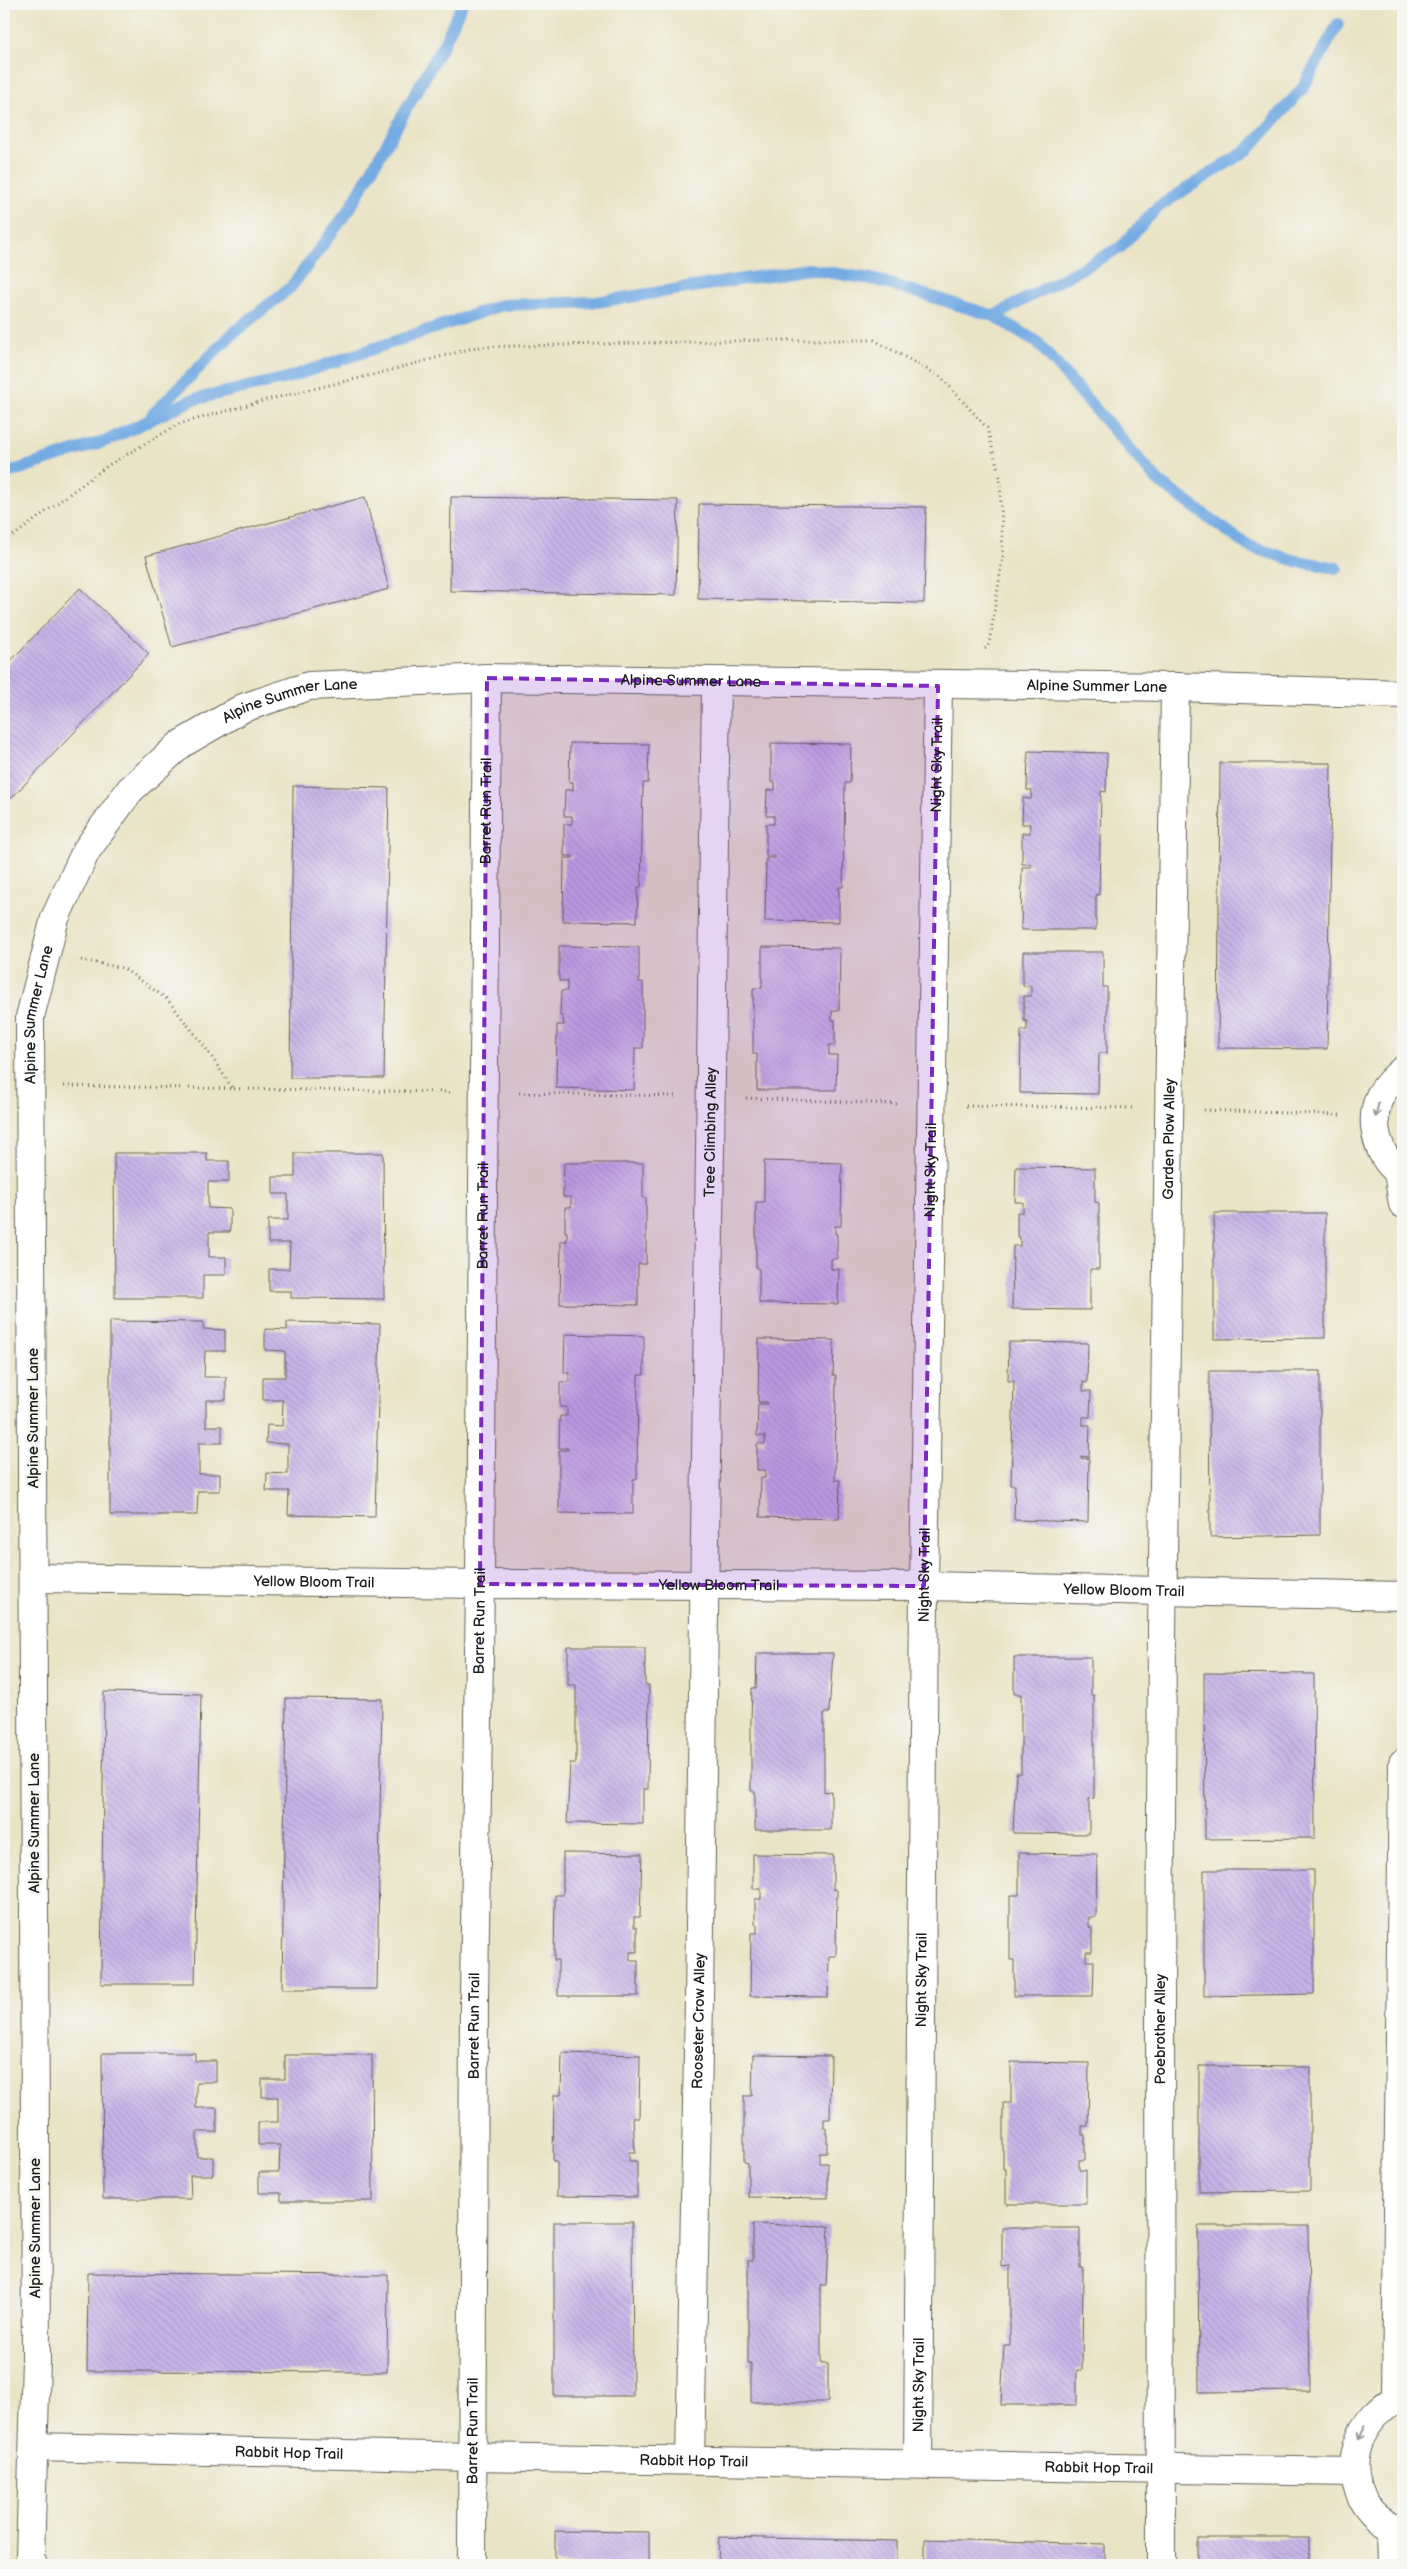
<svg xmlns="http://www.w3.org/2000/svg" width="1407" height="2569" viewBox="0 0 1407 2569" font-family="'Balsamiq Sans',sans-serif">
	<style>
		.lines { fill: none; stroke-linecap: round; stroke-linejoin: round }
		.stream { stroke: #74abe3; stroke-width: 12 }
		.building { fill: url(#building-back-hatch) }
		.minor-casing { stroke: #646258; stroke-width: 30 }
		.path { stroke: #646258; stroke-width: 3; stroke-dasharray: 1 4; stroke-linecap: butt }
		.minor { stroke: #fff; stroke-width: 28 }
		.oneway { stroke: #999 }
		.marked { fill: #7b2cbf; fill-opacity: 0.2; stroke: #7b2cbf; stroke-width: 4; stroke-dasharray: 10 6; stroke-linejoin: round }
		.labels { text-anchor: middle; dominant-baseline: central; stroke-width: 5; stroke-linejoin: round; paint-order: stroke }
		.street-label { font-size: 15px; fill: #1c1c1c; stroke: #f6f6f2 }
	</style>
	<defs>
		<pattern id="building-back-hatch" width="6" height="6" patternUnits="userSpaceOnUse" patternTransform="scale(1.25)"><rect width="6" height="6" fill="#c7b3e7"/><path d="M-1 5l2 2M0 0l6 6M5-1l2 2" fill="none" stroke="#aa99c6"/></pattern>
	</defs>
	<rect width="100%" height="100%" fill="#f6f6f2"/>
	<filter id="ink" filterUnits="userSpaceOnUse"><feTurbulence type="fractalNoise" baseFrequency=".02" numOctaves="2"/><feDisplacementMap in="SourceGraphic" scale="10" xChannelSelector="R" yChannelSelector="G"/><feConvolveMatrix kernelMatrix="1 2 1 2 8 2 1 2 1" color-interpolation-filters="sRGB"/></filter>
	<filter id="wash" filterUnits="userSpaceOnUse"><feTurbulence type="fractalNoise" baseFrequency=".0096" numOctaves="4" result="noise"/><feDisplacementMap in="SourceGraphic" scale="20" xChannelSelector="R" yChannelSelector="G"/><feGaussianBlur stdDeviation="1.12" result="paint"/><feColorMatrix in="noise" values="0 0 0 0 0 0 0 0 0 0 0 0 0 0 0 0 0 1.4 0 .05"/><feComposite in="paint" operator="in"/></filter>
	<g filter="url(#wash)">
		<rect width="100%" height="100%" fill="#eae4c6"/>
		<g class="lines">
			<g class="stream">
				<polyline points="994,316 1121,247 1158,207 1249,149 1303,88 1338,24"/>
				<polyline points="152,415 232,334 291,287 349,210 444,43 462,4"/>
				<polyline points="4,474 108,440 192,400 287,378 502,305 597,302 808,269 877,280 994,316 1037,342 1158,481 1248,546 1296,561 1337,568"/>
			</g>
		</g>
		<g id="blocks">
			<g class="building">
				<polygon points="365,497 389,589 172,647 146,556"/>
				<polygon points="451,497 678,500 676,595 450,591"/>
				<polygon points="699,504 926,507 924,603 698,599"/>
				<polygon points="80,588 149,654 4,806 4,668"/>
				<polygon points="570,743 649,744 648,783 643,783 641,887 638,887 637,922 563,921 564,858 573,858 573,856 564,856 564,824 572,824 572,816 564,816 565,790 573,790 573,782 569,782"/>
				<polygon points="771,743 851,744 850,783 845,783 843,887 839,887 839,922 765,921 766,858 775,858 775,856 766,856 766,824 774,824 774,816 766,816 767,790 775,790 775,782 771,782"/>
				<polygon points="1028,751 1107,753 1106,792 1101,791 1099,895 1096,895 1096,930 1021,930 1022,867 1031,867 1031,864 1022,864 1022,833 1030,833 1030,824 1022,824 1023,798 1031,799 1032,790 1027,790"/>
				<polygon points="1220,763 1331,763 1327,1049 1218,1048"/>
				<polygon points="293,786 389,788 384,1078 290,1078"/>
				<polygon points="559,946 639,947 639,982 643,982 643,1048 635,1048 634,1090 556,1088 557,1025 564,1025 563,1016 560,1016 561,991 567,991 567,981 559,981"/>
				<polygon points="762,947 840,948 839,1011 832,1011 832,1020 835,1020 835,1045 829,1045 829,1055 837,1055 836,1090 757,1090 757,1054 753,1054 753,988 762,988"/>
				<polygon points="1023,952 1103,952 1103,987 1107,987 1107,1053 1099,1053 1098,1094 1020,1093 1021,1030 1027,1030 1027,1021 1024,1021 1024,996 1031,996 1031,986 1023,986"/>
				<polygon points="114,1153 207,1153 207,1161 229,1161 229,1182 208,1182 208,1208 230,1209 230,1232 209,1232 209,1257 226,1257 226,1275 203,1275 203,1298 115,1298"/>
				<polygon points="295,1153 383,1153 384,1299 291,1298 291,1291 269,1291 269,1269 289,1269 290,1243 268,1243 268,1220 288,1220 288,1194 273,1194 273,1177 295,1177"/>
				<polygon points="764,1161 842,1163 841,1226 835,1226 835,1234 837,1234 837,1259 831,1259 831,1269 839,1269 838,1304 759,1303 759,1269 756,1268 756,1202 764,1202"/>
				<polygon points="564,1163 643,1163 643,1198 646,1198 646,1264 638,1264 638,1305 560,1304 561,1241 567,1241 567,1232 565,1232 565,1207 571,1207 571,1197 563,1197"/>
				<polygon points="1016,1167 1095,1168 1095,1202 1099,1203 1099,1269 1090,1269 1090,1310 1012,1309 1013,1246 1020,1246 1020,1237 1017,1237 1017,1212 1023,1212 1023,1202 1015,1202"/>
				<polygon points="1214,1213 1325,1213 1325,1338 1214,1339"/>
				<polygon points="110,1321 203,1322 203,1329 225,1330 225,1351 205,1351 204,1377 226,1377 226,1400 206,1400 206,1426 222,1426 222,1443 199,1443 199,1474 220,1474 220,1491 198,1491 197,1515 110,1515"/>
				<polygon points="287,1322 380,1324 375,1517 288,1515 289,1491 266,1491 267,1473 288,1474 288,1444 266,1443 267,1425 282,1426 283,1400 263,1400 263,1377 285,1377 285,1351 265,1350 265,1329 287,1330"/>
				<polygon points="565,1334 644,1336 644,1375 638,1375 637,1479 633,1479 633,1514 559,1513 559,1450 568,1450 568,1448 559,1448 560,1416 567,1416 567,1407 560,1407 560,1382 569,1382 569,1373 564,1373"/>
				<polygon points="759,1339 834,1340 833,1375 836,1375 835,1480 840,1480 839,1519 760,1517 761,1478 765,1478 765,1470 757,1470 757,1444 765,1444 765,1436 757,1436 758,1404 767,1404 767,1402 758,1402"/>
				<polygon points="1009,1342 1088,1343 1087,1383 1083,1382 1083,1391 1091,1391 1090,1417 1083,1417 1083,1425 1090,1425 1089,1457 1081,1456 1081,1458 1089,1459 1088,1522 1014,1520 1015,1485 1011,1485 1014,1381 1008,1381"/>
				<polygon points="1209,1371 1320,1371 1320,1535 1210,1537"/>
				<polygon points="568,1647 645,1647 645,1685 649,1685 648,1789 643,1789 643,1824 567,1823 570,1763 576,1763 576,1685 568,1685"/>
				<polygon points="757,1653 833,1653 829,1713 824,1713 824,1792 831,1791 831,1830 755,1830 755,1791 751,1791 751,1721 752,1688 756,1688"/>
				<polygon points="1014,1657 1091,1657 1091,1695 1094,1695 1094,1798 1089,1799 1089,1834 1013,1833 1016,1773 1021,1773 1021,1694 1014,1694"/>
				<polygon points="1204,1673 1314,1674 1315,1838 1205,1839"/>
				<polygon points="104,1692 201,1694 195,1984 101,1984"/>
				<polygon points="286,1698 382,1699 377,1989 282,1989"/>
				<polygon points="563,1853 642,1854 640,1917 634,1917 634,1927 637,1927 637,1952 630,1952 630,1961 638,1961 638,1996 558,1996 558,1960 554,1960 555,1895 563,1895"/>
				<polygon points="1019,1853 1097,1854 1096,1917 1089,1917 1089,1927 1092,1927 1092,1952 1086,1952 1086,1961 1094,1961 1093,1996 1014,1996 1014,1960 1010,1960 1010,1895 1019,1895"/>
				<polygon points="753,1854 833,1855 833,1889 837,1890 836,1956 829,1956 828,1997 750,1996 751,1933 757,1933 757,1924 755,1924 755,1899 761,1899 761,1889 753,1889"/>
				<polygon points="1204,1870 1314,1870 1314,1994 1204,1996"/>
				<polygon points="102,2053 195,2053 195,2061 216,2061 216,2082 196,2082 196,2108 217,2108 217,2132 197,2132 197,2157 213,2157 213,2175 190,2175 191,2199 103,2199"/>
				<polygon points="562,2053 640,2055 639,2118 633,2118 635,2152 629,2152 629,2161 637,2161 637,2197 557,2196 557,2161 553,2161 554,2095 561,2095"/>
				<polygon points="285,2055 372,2055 373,2201 281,2201 281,2193 259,2193 259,2172 279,2172 280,2145 258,2145 258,2122 278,2122 278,2097 262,2097 262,2079 285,2079"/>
				<polygon points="753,2055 831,2056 830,2119 824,2119 824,2128 827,2128 827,2153 820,2153 820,2163 828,2163 828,2198 748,2197 748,2163 744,2162 744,2096 752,2096"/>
				<polygon points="1011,2062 1089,2063 1088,2126 1082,2126 1082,2135 1085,2135 1085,2160 1079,2160 1079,2170 1086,2170 1086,2204 1006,2204 1006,2169 1003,2169 1003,2103 1011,2103"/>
				<polygon points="1199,2066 1310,2067 1310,2191 1199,2192"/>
				<polygon points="554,2222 632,2222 633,2396 554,2396"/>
				<polygon points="753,2224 829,2226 826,2285 821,2285 821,2364 828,2364 828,2402 751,2402 751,2364 748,2364 748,2260 753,2260"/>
				<polygon points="1198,2226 1308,2226 1310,2391 1199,2392"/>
				<polygon points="1002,2228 1080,2228 1080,2267 1083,2267 1082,2370 1077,2370 1077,2405 1001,2405 1004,2345 1010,2345 1010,2266 1002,2267"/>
				<polygon points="88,2273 388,2275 387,2372 87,2371"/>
				<polygon points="555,2531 649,2532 649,2565 555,2565"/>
				<polygon points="719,2537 897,2541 897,2565 718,2565"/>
				<rect x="1198" y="2538" width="110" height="27"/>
				<polygon points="925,2539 1104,2544 1104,2565 925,2565"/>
			</g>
		</g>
	</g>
	<g filter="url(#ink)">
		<use href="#blocks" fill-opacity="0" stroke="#646258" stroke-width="1"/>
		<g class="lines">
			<g class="minor-casing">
				<g id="minor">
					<path d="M1403 1070C1394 1078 1386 1085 1380 1096 1368 1122 1378 1160 1403 1175"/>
					<polyline points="1398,1172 1403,1204"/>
					<path id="s1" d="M34 1578 480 1584 924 1586 1403 1596"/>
					<path d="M1403 2397C1392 2399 1383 2407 1375 2415 1339 2453 1351 2516 1403 2530"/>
					<polyline points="1396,2398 1403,1763"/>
					<path id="s2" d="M34 2447 474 2457 1354 2472"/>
					<path id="s3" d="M690 2460 699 2002 716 682"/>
					<path id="s4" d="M918 2464 924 1586 938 686"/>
					<polyline points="1393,2527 1394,2565"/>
					<path id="s5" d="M33 2565 30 2557 36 2360 30 1017 55 918 86 851 130 790 181 744 243 708 309 686 487 678 1175 687 1403 694"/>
					<path id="s6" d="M472 2565 474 1998 480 1584 487 678"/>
					<path id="s7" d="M1161 2565 1160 2006 1162 1631 1175 687"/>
				</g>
			</g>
			<g class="path">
				<polyline points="4,540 16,534 107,466 179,424 266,400 372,375 477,347 768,340 874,340 941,377 987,428 1000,477 1003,557 990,638 988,647 984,649"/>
				<polyline points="81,960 123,968 167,999 205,1047 233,1089"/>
				<polyline points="64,1086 450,1092"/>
				<polyline points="519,1093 675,1096"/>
				<polyline points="746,1098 898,1104"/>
				<polyline points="966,1106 1135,1108"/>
				<polyline points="1204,1110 1340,1115"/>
			</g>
			<use href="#minor" class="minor"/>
		</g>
		<defs><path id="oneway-shaft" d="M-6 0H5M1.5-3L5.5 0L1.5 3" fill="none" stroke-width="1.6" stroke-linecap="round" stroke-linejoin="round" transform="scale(1.25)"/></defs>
		<g class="oneway">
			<use href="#oneway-shaft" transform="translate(1377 1110) rotate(102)"/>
			<use href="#oneway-shaft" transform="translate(1362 2433) rotate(116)"/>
		</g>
	</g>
	<path class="marked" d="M487 678 938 686 924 1586 480 1584Z"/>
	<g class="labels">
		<g class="street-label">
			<text stroke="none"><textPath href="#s5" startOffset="2392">Alpine Summer Lane</textPath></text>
			<text stroke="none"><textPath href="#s5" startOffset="2798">Alpine Summer Lane</textPath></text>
			<text stroke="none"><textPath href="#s5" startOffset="1988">Alpine Summer Lane</textPath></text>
			<text stroke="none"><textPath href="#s4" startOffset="1699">Night Sky Trail</textPath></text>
			<text stroke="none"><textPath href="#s6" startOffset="1754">Barret Run Trail</textPath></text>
			<text stroke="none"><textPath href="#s5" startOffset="1552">Alpine Summer Lane</textPath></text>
			<text stroke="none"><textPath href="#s3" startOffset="1328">Tree Climbing Alley</textPath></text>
			<text stroke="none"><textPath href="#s7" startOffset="1426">Garden Plow Alley</textPath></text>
			<text stroke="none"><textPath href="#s4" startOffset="1294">Night Sky Trail</textPath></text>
			<text stroke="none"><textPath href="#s6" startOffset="1349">Barret Run Trail</textPath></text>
			<text transform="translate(33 1418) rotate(-90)">Alpine Summer Lane</text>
			<text stroke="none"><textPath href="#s4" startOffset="889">Night Sky Trail</textPath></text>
			<text stroke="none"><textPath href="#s1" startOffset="280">Yellow Bloom Trail</textPath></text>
			<text stroke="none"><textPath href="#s1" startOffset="685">Yellow Bloom Trail</textPath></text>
			<text stroke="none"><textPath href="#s1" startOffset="1090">Yellow Bloom Trail</textPath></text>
			<text stroke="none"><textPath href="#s6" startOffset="944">Barret Run Trail</textPath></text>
			<text transform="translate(34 1823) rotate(-90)">Alpine Summer Lane</text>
			<text stroke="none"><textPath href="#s4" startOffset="484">Night Sky Trail</textPath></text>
			<text stroke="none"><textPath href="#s3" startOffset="439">Rooseter Crow Alley</textPath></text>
			<text stroke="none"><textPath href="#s6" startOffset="539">Barret Run Trail</textPath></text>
			<text stroke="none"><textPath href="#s7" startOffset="536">Poebrother Alley</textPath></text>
			<text transform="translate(35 2228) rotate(-90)">Alpine Summer Lane</text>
			<text stroke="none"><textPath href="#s4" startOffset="79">Night Sky Trail</textPath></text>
			<text stroke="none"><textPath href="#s6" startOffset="134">Barret Run Trail</textPath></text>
			<text stroke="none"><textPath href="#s2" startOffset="255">Rabbit Hop Trail</textPath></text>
			<text stroke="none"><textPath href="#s2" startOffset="660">Rabbit Hop Trail</textPath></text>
			<text stroke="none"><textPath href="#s2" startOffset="1065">Rabbit Hop Trail</textPath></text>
		</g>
	</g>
	<rect width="1407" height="2569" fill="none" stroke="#f6f6f2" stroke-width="20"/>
</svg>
